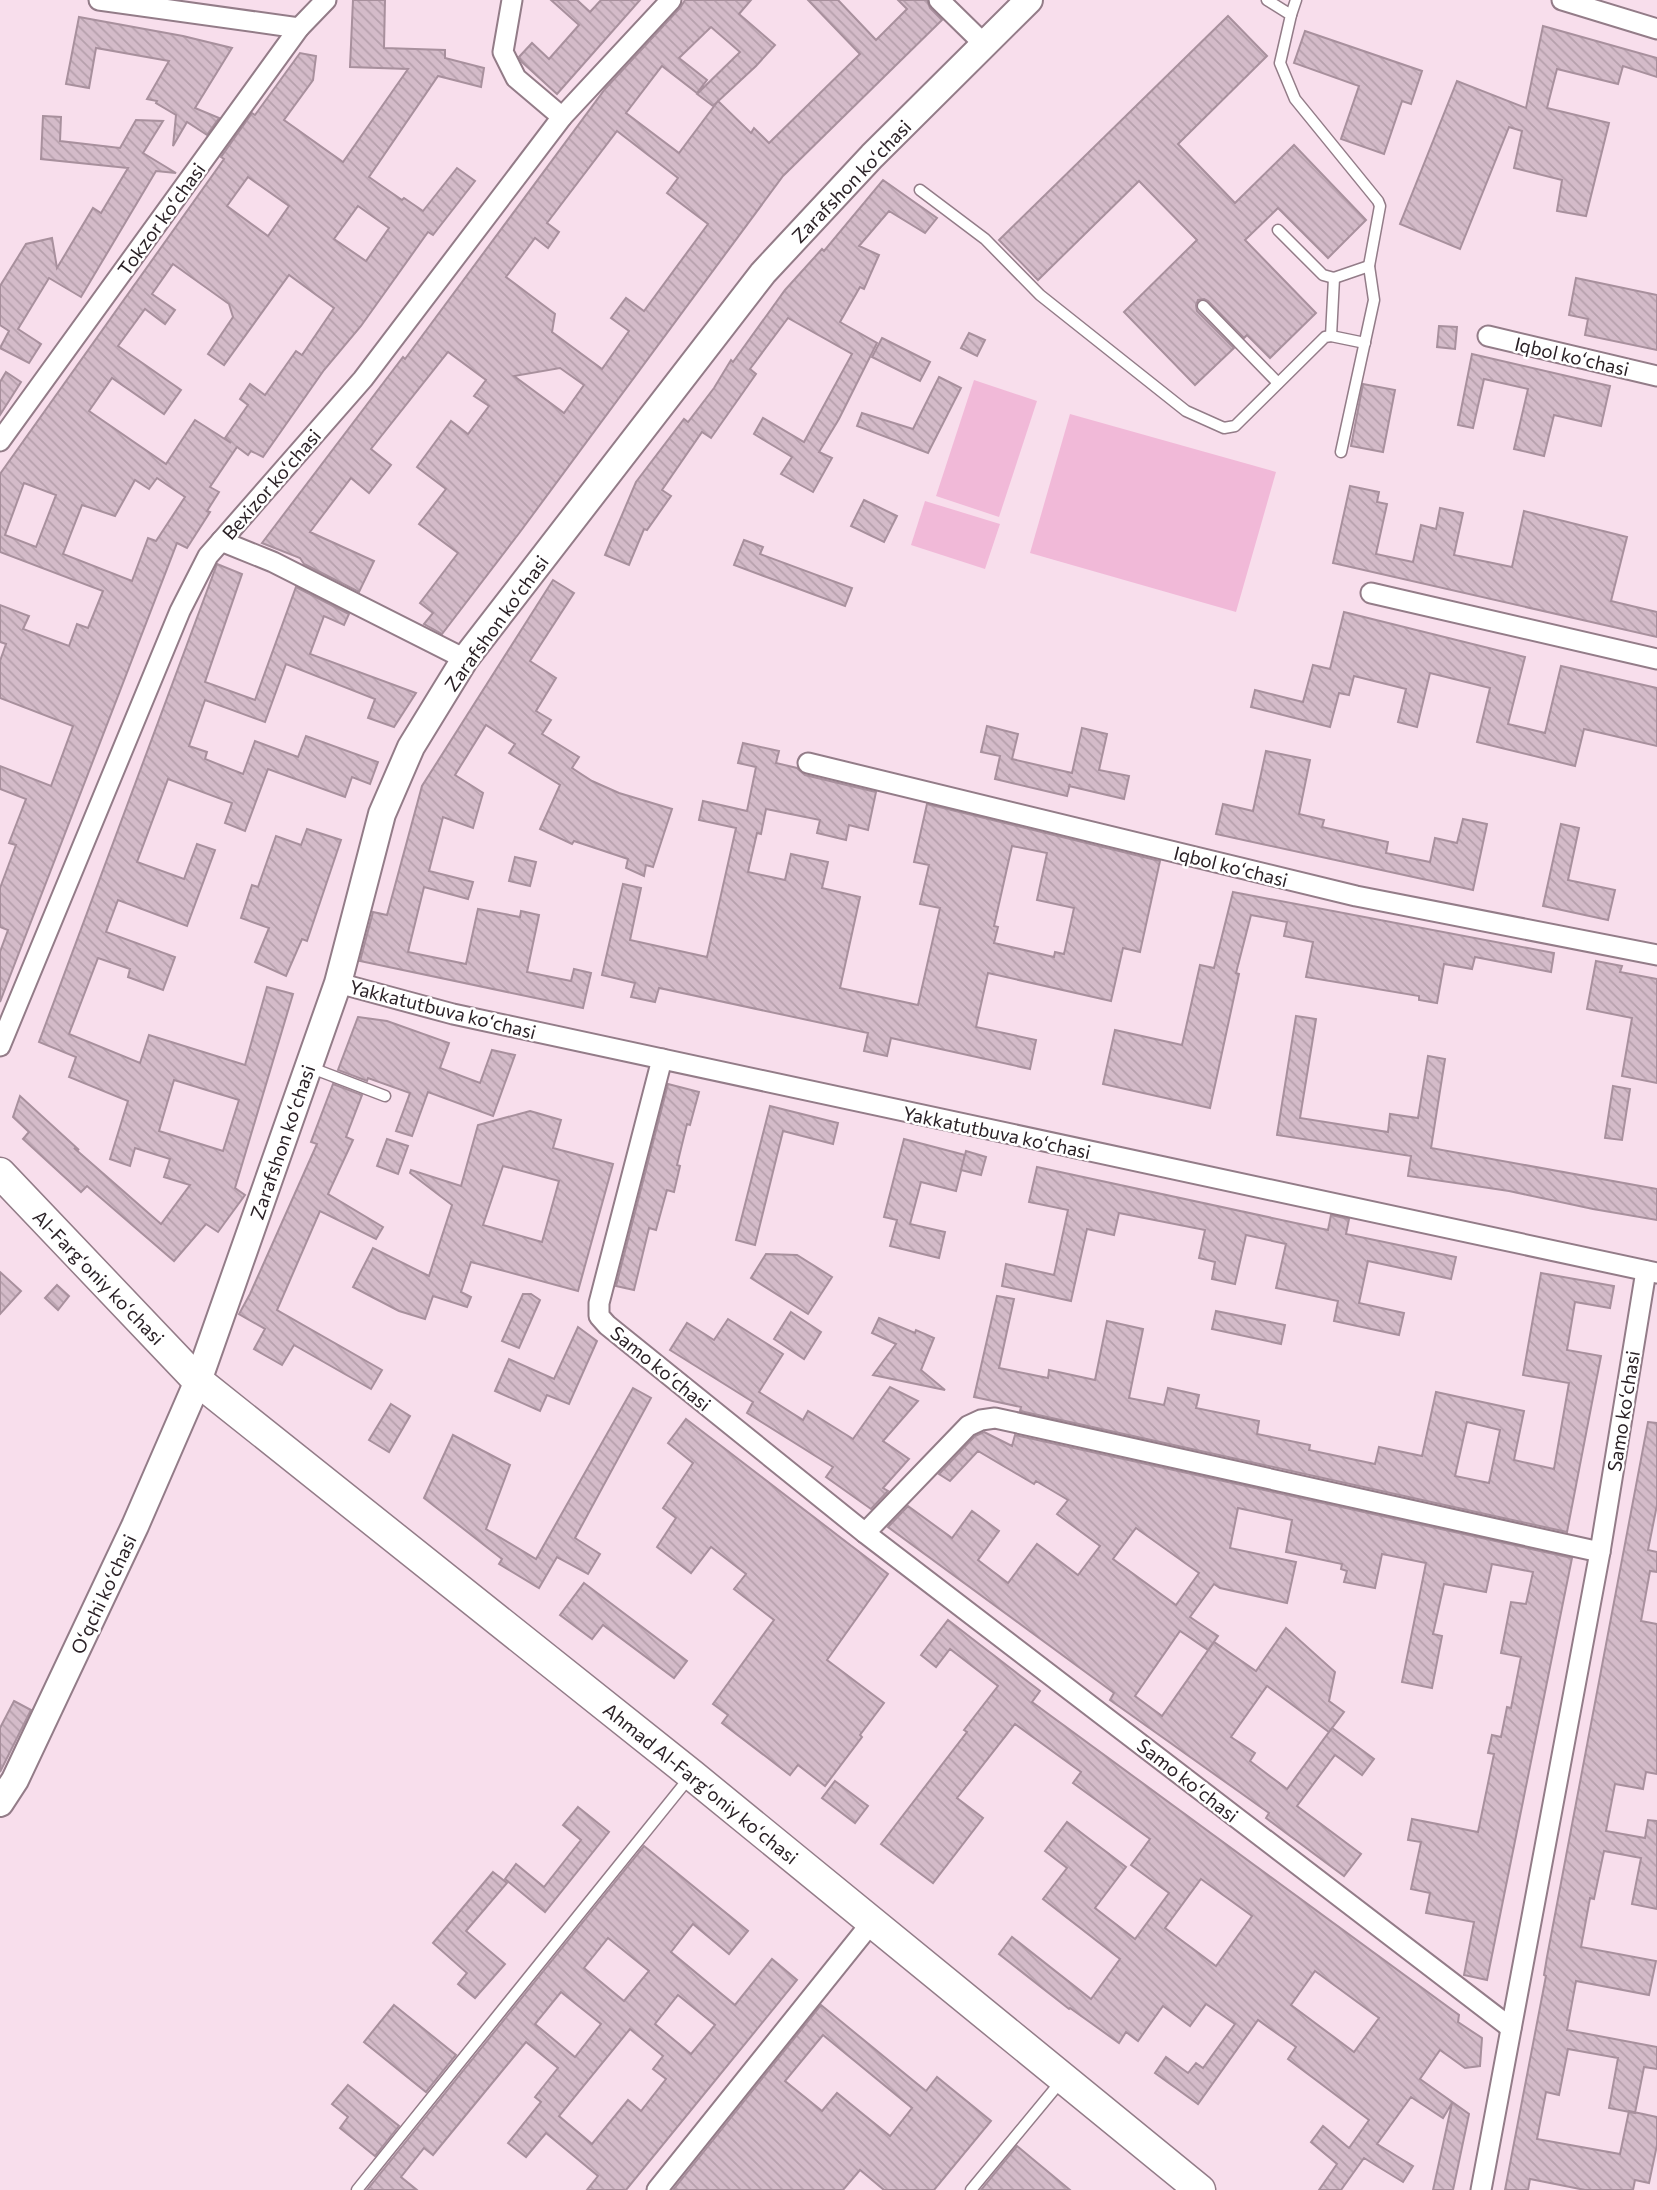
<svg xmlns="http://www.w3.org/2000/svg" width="1657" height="2190" viewBox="0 0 1657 2190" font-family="Commissioner,sans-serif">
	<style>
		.garden { fill: #f1b9d8 }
		.building { fill: url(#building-back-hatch); stroke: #a8909d; stroke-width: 2; fill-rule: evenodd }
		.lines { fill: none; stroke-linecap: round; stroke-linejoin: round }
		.lane-casing { stroke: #937c88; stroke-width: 13 }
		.street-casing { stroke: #937c88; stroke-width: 23 }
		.secondary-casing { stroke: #937c88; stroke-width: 30 }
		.primary-casing { stroke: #937c88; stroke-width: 33 }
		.lane { stroke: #fff; stroke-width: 10 }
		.street { stroke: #fff; stroke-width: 19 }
		.secondary { stroke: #fff; stroke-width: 26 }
		.primary { stroke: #fff; stroke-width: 30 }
		.labels { text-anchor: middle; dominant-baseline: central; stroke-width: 5; stroke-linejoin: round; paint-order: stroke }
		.street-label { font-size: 19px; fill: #2a2126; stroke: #fff }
	</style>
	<defs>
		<pattern id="building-back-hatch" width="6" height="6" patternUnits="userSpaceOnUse" patternTransform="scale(1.75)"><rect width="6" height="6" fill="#d4bbc9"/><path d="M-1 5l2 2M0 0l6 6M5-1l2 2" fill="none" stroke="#b6a0ac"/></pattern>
	</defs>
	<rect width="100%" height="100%" fill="#f8deec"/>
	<g class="garden">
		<polygon points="974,380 1037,401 999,517 936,496"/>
		<polygon points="1070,414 1276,472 1236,612 1030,553"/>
		<polygon points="925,501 1000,524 985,569 911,545"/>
	</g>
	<g class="building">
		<path d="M353 0H385L384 48 445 50V58L484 68 481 87 438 76 369 177 402 200 404 198 423 211 457 168 475 181 433 235 428 232 361 326 324 370 263 457 251 451 248 455 237 447 210 487 219 492 207 511 210 512 187 548 177 543 0 1002V952L8 930 0 927V888L16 845 9 843 26 799 0 789V766L51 786 73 726 0 698V661L6 644 0 642V605L29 616 23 629 69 646 77 624 88 628 103 591 0 552V474L224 159 221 157 252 113 255 115 300 53 316 56 313 80 284 120 343 162 408 69 350 67ZM248 177 289 206 268 236 227 206ZM358 206 389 228 366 261 334 239ZM173 264 229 304 233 317 208 354 224 365 289 275 334 308 302 355 296 351 265 395 250 384 240 399 248 405 225 438 231 443 195 420 166 464 89 411 112 378 164 414 181 390 118 346 145 309 165 324 175 310 152 294ZM157 478 185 497 156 541 148 538 132 581 63 554 82 505 115 516 135 480 149 489ZM24 483 56 495 36 547 5 535Z"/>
		<polygon points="551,0 577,0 590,12 601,0 640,0 557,94 522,62 519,57 532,43 549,59 579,25"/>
		<path d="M685 0H751L739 14 775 45 756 66 713 106 697 94 740 52 711 27 679 58 707 80 697 93 662 66 626 113 679 153 718 101 751 133 754 128 769 143 860 54 808 0H838L876 40 907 9 898 0H927L930 8 942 20 783 176 520 532 442 634 424 624 433 613 420 603 458 553 419 524 446 489 417 467 451 421 468 434 489 406 474 396 486 380 448 352 371 449 391 465 369 493 351 478 310 532 374 561 359 592 304 564 300 558 262 543 403 357 405 359 605 89 680 8ZM617 131 678 178 667 193 708 224 644 311 626 298 611 318 629 331 602 369 552 332 555 314 506 277 535 238 548 248 559 232 547 223ZM560 368 584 385 564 413 514 376Z"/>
		<polygon points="1228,16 1267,56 1178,144 1235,203 1294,145 1366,220 1328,258 1278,208 1245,240 1316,313 1270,358 1247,335 1244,338 1208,301 1204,299 1198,300 1196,305 1197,311 1234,348 1195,385 1124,312 1197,240 1139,181 1038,280 999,240"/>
		<polygon points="79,17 183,36 232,48 195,108 219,118 207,135 187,122 173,146 176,115 156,103 157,101 147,99 169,61 96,48 89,88 66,84"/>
		<polygon points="1543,26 1657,58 1657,77 1623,66 1618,84 1557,69 1547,108 1609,123 1586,216 1557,211 1562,180 1514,168 1522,131 1509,127 1460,249 1400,224 1457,81 1526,108"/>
		<polygon points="1305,31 1422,71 1411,104 1402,101 1384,154 1341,139 1359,86 1294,63"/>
		<polygon points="43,116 61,117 60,141 120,148 136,120 163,121 143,153 176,173 156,171 81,297 49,278 18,329 41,344 29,363 0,348 9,331 0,325 0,286 26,244 52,238 57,268 93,208 101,213 128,168 41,159"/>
		<polygon points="883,180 937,218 925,233 889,211 859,246 879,255 864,289 860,287 840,322 877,343 839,419 819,452 832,458 813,492 781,474 792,457 754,434 763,418 804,442 852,354 788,318 750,369 756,374 711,438 702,432 662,490 671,496 647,530 644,529 629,565 605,555 636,482 684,419 688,422 714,388 731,360 733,362 785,290 822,249 824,251"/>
		<polygon points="1576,278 1657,295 1657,350 1585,335 1588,319 1569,315"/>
		<polygon points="1439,326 1457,327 1455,349 1437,347"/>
		<polygon points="969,333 985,340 977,356 961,348"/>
		<polygon points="882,338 930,362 920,381 872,357"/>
		<polygon points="1472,354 1610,386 1601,426 1554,415 1544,456 1514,449 1528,389 1484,379 1473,428 1458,425"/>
		<polygon points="6,372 21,382 0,415 0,382"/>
		<polygon points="939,377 961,388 928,453 857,426 862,413 913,429"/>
		<polygon points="1363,384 1395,390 1383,452 1351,446"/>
		<polygon points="1350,486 1379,492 1377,502 1387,504 1376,554 1413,562 1421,525 1436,529 1440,508 1463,513 1454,555 1512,567 1524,511 1627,537 1611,601 1657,612 1657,637 1333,563"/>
		<polygon points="864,500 897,516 884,542 851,526"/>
		<polygon points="744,540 763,547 760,554 852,588 845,606 734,565"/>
		<path d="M217 564 242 574 205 682 255 700 296 587 349 614 344 625 324 616 310 654 416 693 394 727 368 718 375 699 286 664 265 722 205 700 189 746 207 752 205 759 243 774 255 741 298 757 306 736 378 762 370 784 352 777 345 797 268 769 245 831 225 823 232 803 168 779 137 862 184 879 197 844 215 850 187 926 118 900 106 932 175 957 163 990 128 977 130 969 98 958 69 1034 140 1063 149 1035 245 1065 267 987 293 994 235 1188 245 1195 218 1232 206 1224 174 1261 87 1186 81 1192 23 1139 29 1132 13 1117 20 1096 79 1150 74 1148 161 1224 190 1185 164 1177 170 1159 135 1148 130 1166 110 1159 128 1101 69 1077 76 1057 39 1042ZM174 1080 239 1100 223 1151 159 1131Z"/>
		<polygon points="553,580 574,593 530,661 556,678 536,711 551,720 542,734 579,757 572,768 592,781 619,793 672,809 653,867 646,865 644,876 626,868 628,859 574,841 572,844 540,829 560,785 509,753 515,744 486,725 455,775 483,793 473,828 443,817 429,871 473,882 468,899 424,887 408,952 466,964 478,909 520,917 521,911 539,915 527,972 571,981 574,969 591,973 583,1008 360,961 373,912 387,915 422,786"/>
		<polygon points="1344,612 1525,657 1508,724 1545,733 1561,666 1657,688 1657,746 1584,729 1575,766 1477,742 1490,688 1430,673 1417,727 1398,722 1406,689 1354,676 1349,695 1339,693 1330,727 1251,707 1255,690 1303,702 1313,665 1330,669"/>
		<polygon points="987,726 1018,734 1012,759 1072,773 1082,728 1107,734 1099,770 1129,776 1124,799 1069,786 1070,784 1067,796 995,779 1000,756 981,752"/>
		<path d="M743 743 779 751 776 763 797 768 805 775 876 792 868 830 849 825 846 840 817 833 820 820 766 809 761 834 757 833 748 872 785 880 791 854 828 862 822 888 860 897 840 988 918 1005 940 908 920 904 929 865 914 862 927 804 1160 861 1140 952 1123 948 1111 1001 988 973 976 1027 1036 1040 1030 1069 891 1038 887 1056 864 1051 868 1033 659 988 655 1002 631 997 635 983 602 975 623 884 641 888 630 940 707 957 736 828 699 820 703 801 747 811 756 767 738 763ZM1012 846 1047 853 1037 900 1074 908 1064 954 1055 952 1054 957 994 943 998 927 994 926Z"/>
		<polygon points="1266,751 1310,760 1299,814 1324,820 1322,827 1388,842 1386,853 1430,862 1435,838 1457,843 1463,819 1487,824 1473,890 1216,834 1223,804 1253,811"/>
		<polygon points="1561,824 1579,828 1568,880 1615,890 1608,920 1543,906"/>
		<polygon points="307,829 341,840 307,941 302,939 286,976 255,962 269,928 241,918 252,885 258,887 276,836 301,845"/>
		<polygon points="515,857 536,862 530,886 509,881"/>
		<polygon points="1233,892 1554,953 1551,972 1475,957 1472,969 1444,964 1437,1003 1419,1000 1419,996 1306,977 1313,942 1284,936 1287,922 1251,915 1236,973 1239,974 1210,1108 1103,1084 1115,1030 1182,1045 1200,965 1214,968"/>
		<polygon points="1596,961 1622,966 1620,972 1657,979 1657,1083 1622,1076 1632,1018 1587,1009"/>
		<polygon points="1296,1016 1316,1019 1300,1118 1388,1132 1390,1114 1418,1118 1428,1056 1445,1059 1431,1148 1657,1189 1657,1220 1593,1209 1509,1191 1408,1176 1411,1156 1277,1135"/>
		<polygon points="358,1017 387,1021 449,1043 440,1068 480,1083 492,1050 515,1055 493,1116 428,1092 412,1136 396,1131 410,1093 368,1078 367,1081 338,1070"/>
		<polygon points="333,1084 362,1095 346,1137 353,1140 328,1194 383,1227 376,1239 320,1211 277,1310 382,1370 371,1389 294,1345 282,1365 254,1349 265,1329 239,1314 250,1294 317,1144 311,1142"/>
		<polygon points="668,1084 699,1092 690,1125 687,1124 677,1165 680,1166 674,1192 667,1190 656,1230 649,1228 634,1290 616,1286"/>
		<polygon points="1613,1086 1630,1089 1622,1140 1605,1138"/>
		<polygon points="770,1106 838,1123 833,1144 783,1131 755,1245 736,1240"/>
		<path d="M530 1111 561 1120 553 1148 613 1164 578 1291 471 1262 461 1292 471 1297 467 1307 433 1296 425 1319 399 1311 353 1287 373 1248 429 1276 452 1205 410 1173 411 1170 461 1186 478 1125ZM503 1166 559 1181 542 1242 483 1225Z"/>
		<polygon points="387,1139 408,1146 398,1174 377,1166"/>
		<polygon points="904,1139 965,1155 956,1191 921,1182 910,1224 945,1232 939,1258 890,1246 897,1220 884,1217"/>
		<polygon points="966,1151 986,1157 981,1175 961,1170"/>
		<polygon points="1037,1167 1328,1230 1331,1215 1349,1219 1346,1234 1456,1257 1451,1279 1368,1261 1359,1303 1404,1313 1399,1335 1334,1321 1338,1301 1276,1288 1286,1244 1246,1235 1235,1284 1212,1279 1215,1262 1199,1258 1205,1230 1119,1213 1114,1235 1087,1229 1071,1301 1002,1286 1006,1264 1054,1275 1068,1210 1029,1202"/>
		<polygon points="766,1254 797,1255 832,1277 808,1314 751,1278"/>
		<polygon points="0,1272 21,1291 0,1314"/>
		<path d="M1541 1273 1614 1286 1610 1308 1575 1302 1567 1350 1601 1356 1567 1532 1020 1411 1021 1407 974 1397 997 1296 1014 1299 999 1368 1048 1378 1049 1370 1095 1380 1107 1321 1143 1329 1129 1398 1164 1405 1168 1388 1199 1395 1196 1408 1259 1421 1257 1434 1310 1445 1309 1450 1375 1464 1379 1447 1422 1456 1436 1392 1524 1411 1514 1460 1554 1469 1569 1383 1523 1375ZM1467 1422 1500 1430 1489 1483 1455 1476Z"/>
		<polygon points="57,1285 69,1296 58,1310 45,1298"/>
		<polygon points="523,1294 531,1294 540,1300 519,1348 502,1341"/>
		<polygon points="1216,1311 1285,1325 1281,1344 1212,1329"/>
		<polygon points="791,1312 821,1332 804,1359 774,1339"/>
		<polygon points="879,1318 915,1333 916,1330 934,1338 921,1370 945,1390 873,1375 896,1344 872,1333"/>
		<polygon points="728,1319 783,1354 759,1392 803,1420 808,1411 853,1439 890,1387 918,1401 883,1441 909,1459 883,1488 888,1491 871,1509 826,1477 833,1467 747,1413 753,1402 670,1350 687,1323 714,1340"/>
		<polygon points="578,1327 597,1341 569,1404 547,1395 540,1411 495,1391 509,1359 554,1379"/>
		<polygon points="633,1388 651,1398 575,1538 600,1554 588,1574 557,1557 539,1588 499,1564 502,1559 424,1498 453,1435 510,1465 486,1529 536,1559"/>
		<polygon points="391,1404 410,1416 389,1452 369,1440"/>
		<polygon points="686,1419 888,1574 827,1660 884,1703 860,1735 862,1737 825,1786 798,1765 790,1775 722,1723 728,1715 713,1704 774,1620 734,1589 746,1574 711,1547 691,1573 657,1547 676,1518 663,1508 693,1463 668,1443"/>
		<polygon points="1648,1422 1657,1423 1657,1505 1648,1550 1657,1552 1657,1572 1650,1571 1641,1621 1657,1624 1657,1774 1646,1772 1643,1789 1615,1784 1606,1831 1645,1838 1648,1820 1657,1821 1657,1909 1632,1904 1641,1858 1604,1851 1594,1899 1590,1898 1581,1947 1656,1961 1649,1995 1576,1981 1567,2030 1657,2047 1657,2069 1644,2067 1635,2113 1609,2108 1618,2058 1568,2049 1559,2095 1546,2092 1537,2139 1620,2154 1629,2111 1657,2117 1657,2145 1649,2183 1635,2180 1633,2190 1585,2190 1530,2179 1528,2190 1505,2190 1546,1976 1544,1975 1547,1957"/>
		<path d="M984 1432 1012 1446 1015 1435 1572 1558 1487 1980 1464 1975 1474 1922 1426 1913 1430 1893 1411 1889 1421 1842 1408 1840 1412 1819 1478 1832 1494 1754 1488 1753 1492 1735 1501 1737 1507 1707 1511 1708 1521 1657 1501 1653 1511 1602 1526 1604 1533 1572 1492 1564 1486 1592 1444 1584 1433 1634 1442 1636 1432 1688 1402 1682 1426 1563 1382 1554 1375 1588 1344 1582 1347 1571 1341 1569 1342 1564 1286 1552 1292 1520 1238 1508 1230 1548 1296 1562 1287 1603 1220 1588 1214 1584 1190 1617 1218 1636 1208 1650 1180 1631 1135 1696 1162 1716 1214 1642 1256 1671 1286 1628 1335 1672 1329 1701 1344 1712 1329 1732 1267 1686 1231 1737 1255 1753 1250 1761 1287 1789 1332 1728 1374 1759 1362 1775 1335 1755 1297 1806 1361 1854 1344 1876 1266 1818 1269 1813 1110 1700 1114 1693 888 1527 908 1506 952 1538 972 1511 999 1531 978 1560 1008 1583 1037 1544 1078 1575 1100 1546 1057 1514 1068 1500 1036 1481 1034 1484 978 1451 950 1481 939 1474 975 1436ZM1136 1528 1199 1573 1176 1605 1113 1559Z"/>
		<polygon points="584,1583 687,1661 674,1678 603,1625 592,1639 560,1615"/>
		<path d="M948 1620 1040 1691 1032 1702 1459 2015 1458 2022 1482 2038 1480 2066 1465 2068 1440 2050 1420 2079 1469 2114 1453 2190H1433L1452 2103 1443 2118 1411 2097 1377 2144 1413 2166 1403 2182 1364 2158 1341 2190H1319L1337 2164 1311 2142 1323 2126 1349 2148 1369 2120 1288 2059 1296 2047 1258 2020 1198 2104 1155 2073 1166 2057 1188 2073 1196 2063 1203 2068 1235 2024 1206 2004 1190 2026 1163 2006 1138 2041 1126 2032 1119 2043 1070 2008 1069 2009 999 1954 1012 1937 1091 1999 1120 1959 1043 1899 1067 1868 1045 1851 1067 1822 1126 1867 1095 1908 1135 1939 1169 1893 1131 1865 1150 1839 1073 1783 1081 1772 1015 1724 957 1798 983 1818 933 1883 881 1844 967 1732 964 1730 998 1686 950 1649 936 1667 921 1655ZM1201 1879 1252 1916 1216 1966 1165 1928ZM1315 1971 1379 2018 1354 2052 1291 2005Z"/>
		<polygon points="14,1701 31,1710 0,1772 0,1728"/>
		<polygon points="835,1781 868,1806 855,1823 822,1798"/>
		<polygon points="578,1807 609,1832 545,1912 505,1879 516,1864 544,1887 581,1840 563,1825"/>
		<path d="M644 1846 748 1931 729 1954 693 1924 671 1952 735 2005 772 1959 797 1980 626 2190H587L598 2176 546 2133 526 2157 508 2143 541 2102 535 2097 558 2068 526 2042 433 2155 424 2148 401 2177 417 2190H367ZM608 1938 649 1971 624 2001 584 1968ZM561 1992 601 2024 575 2057 535 2024ZM678 1995 715 2025 691 2054 655 2024ZM630 2029 663 2056 653 2069 666 2079 641 2111 628 2100 592 2144 559 2116Z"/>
		<polygon points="493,1872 507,1883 466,1931 505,1964 475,1998 458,1984 467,1973 433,1943"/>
		<polygon points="394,2005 456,2055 426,2092 364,2042"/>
		<path d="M821 2005 926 2091 937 2077 991 2121 934 2190H884L860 2170 843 2190H673ZM823 2035 912 2108 890 2136 837 2093 822 2111 785 2081Z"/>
		<polygon points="348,2085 399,2126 375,2156 340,2128 348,2117 332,2104"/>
		<polygon points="1017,2146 1070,2190 981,2190"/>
	</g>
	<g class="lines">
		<g class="lane-casing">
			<g id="lane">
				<polyline points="1267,0 1291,15 1280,63 1295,99 1378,201 1380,206 1369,266 1374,300 1341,452"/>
				<polyline points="1291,15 1296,0"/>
				<polyline points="920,190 985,239 1040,295 1186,411 1224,428 1235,426 1325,337 1331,336 1365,343"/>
				<polyline points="1278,230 1323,275 1334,278 1369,266"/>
				<polyline points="1203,306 1278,383"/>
				<polyline points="1331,336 1334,278"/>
				<polyline points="309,1067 385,1096"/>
				<polyline points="357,2190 689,1778"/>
				<polyline points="971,2190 1062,2080"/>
			</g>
		</g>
		<g class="street-casing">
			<g id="street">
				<polyline points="99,0 299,28"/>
				<polyline points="512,0 503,52 516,78 562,117"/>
				<polyline points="939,0 985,45"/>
				<polyline points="1562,0 1657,29"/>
				<polyline points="1488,336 1657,376"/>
				<polyline points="0,441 299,28 326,0"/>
				<polyline points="221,541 273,562 465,659"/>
				<polyline points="1371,593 1657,659"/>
				<polyline points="808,763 1356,896 1657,955"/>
				<polyline points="338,983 453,1014 1657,1273"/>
				<polyline points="0,1046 180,611 208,556 363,379 562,117 671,0"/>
				<polyline points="662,1059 599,1303 599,1316 607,1325 865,1533 1511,2028"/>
				<polyline points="865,1533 968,1426 981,1420 995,1418 1600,1552"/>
				<polyline points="657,2190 872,1922"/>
				<polyline points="1481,2190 1600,1552 1646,1271"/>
			</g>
		</g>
		<g class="secondary-casing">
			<polyline id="secondary" points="0,1803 15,1780 135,1526 198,1381 338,983 382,814 411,747 465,659 763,273 872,156 1029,0"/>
		</g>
		<g class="primary-casing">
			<polyline id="primary" points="0,1173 198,1381 692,1775 1200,2190"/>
		</g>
		<use href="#lane" class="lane"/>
		<use href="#street" class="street"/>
		<use href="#secondary" class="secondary"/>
		<use href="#primary" class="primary"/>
	</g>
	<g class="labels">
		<g class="street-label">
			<text transform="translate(851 181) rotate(-46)">Zarafshon koʻchasi</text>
			<text transform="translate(161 219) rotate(-54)">Tokzor koʻchasi</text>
			<text transform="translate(1572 356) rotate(13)">Iqbol koʻchasi</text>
			<text transform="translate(271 484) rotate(-49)">Bexizor koʻchasi</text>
			<text transform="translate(496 623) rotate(-54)">Zarafshon koʻchasi</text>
			<text transform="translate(1231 866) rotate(14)">Iqbol koʻchasi</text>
			<text transform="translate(443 1009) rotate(14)">Yakkatutbuva koʻchasi</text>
			<text transform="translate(997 1132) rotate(12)">Yakkatutbuva koʻchasi</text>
			<text transform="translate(282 1142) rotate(-71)">Zarafshon koʻchasi</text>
			<text transform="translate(99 1277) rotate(46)">Al-Fargʻoniy koʻchasi</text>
			<text transform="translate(661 1368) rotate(39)">Samo koʻchasi</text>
			<text transform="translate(1623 1411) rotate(-81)">Samo koʻchasi</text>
			<text transform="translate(103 1594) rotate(-65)">Oʻqchi koʻchasi</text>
			<text transform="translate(1188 1780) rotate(38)">Samo koʻchasi</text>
			<text transform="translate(701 1783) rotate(39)">Ahmad Al-Fargʻoniy koʻchasi</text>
		</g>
	</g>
</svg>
